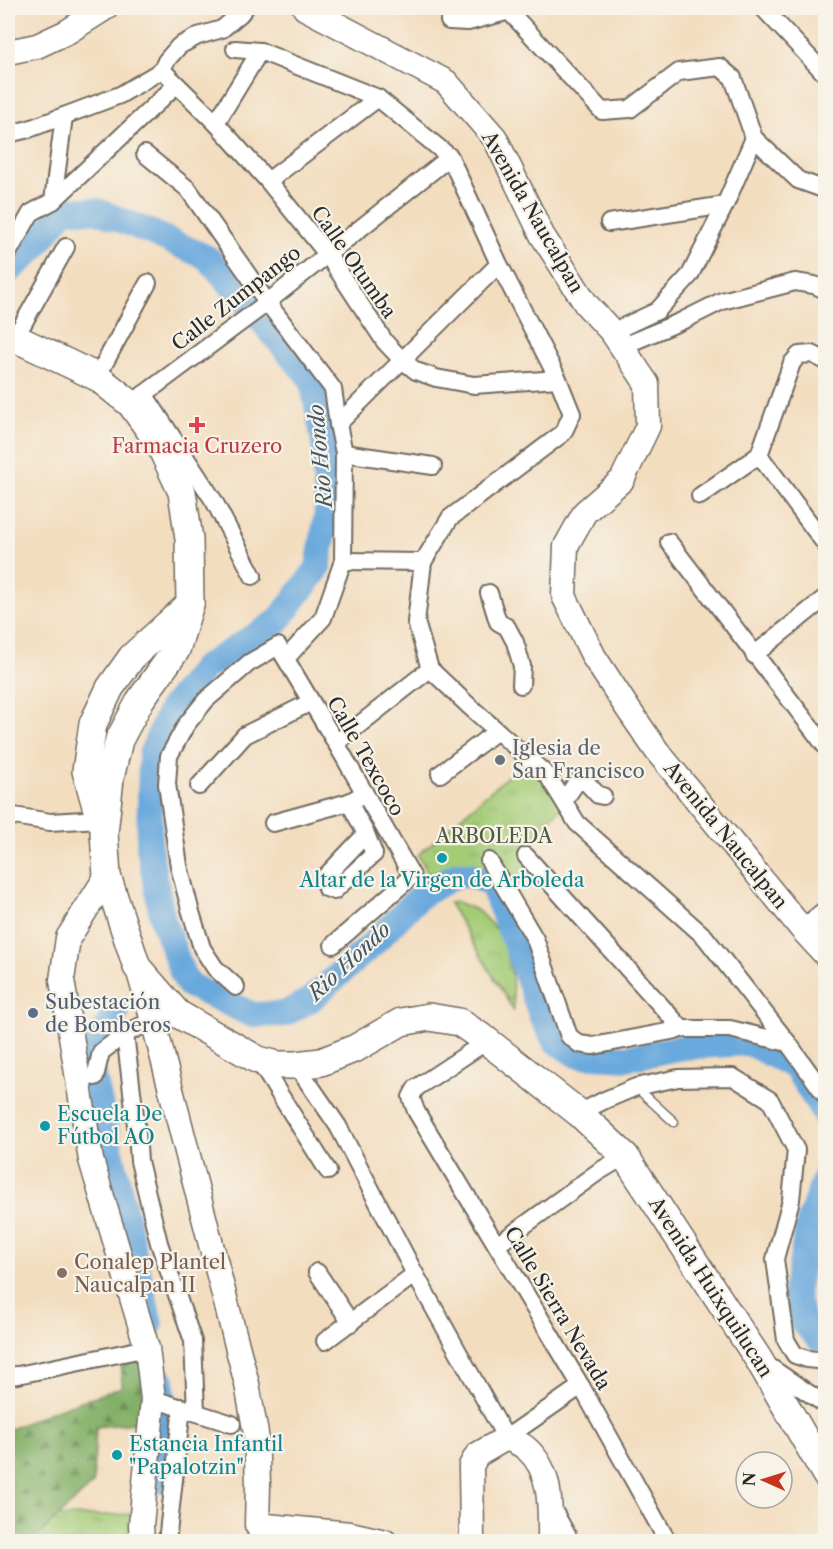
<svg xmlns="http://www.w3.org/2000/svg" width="833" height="1549" viewBox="0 0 833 1549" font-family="'Libre Caslon Text',serif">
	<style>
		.grass { fill: url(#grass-tufts); stroke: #687c51; stroke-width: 1.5 }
		.forest { fill: url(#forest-firs); stroke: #576e4a; stroke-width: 1.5 }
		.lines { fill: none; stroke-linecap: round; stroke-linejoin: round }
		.river { stroke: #6ba9dd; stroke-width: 26 }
		.lane-casing { stroke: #71695f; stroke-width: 11 }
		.street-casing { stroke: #71695f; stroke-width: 20 }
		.secondary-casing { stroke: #71695f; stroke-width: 27 }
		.primary-casing { stroke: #71695f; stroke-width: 30 }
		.lane { stroke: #fff; stroke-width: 8 }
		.street { stroke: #fff; stroke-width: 16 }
		.secondary { stroke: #fff; stroke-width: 24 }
		.primary { stroke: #fff; stroke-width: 27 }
		.health-dot { fill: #e0444e; stroke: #f7f3e8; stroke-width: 2 }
		.worship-dot { fill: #6b7280; stroke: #f7f3e8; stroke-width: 2 }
		.culture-dot { fill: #0f9aa8; stroke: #f7f3e8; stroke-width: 2 }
		.service-dot { fill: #5c6f8a; stroke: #f7f3e8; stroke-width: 2 }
		.education-dot { fill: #8d6e63; stroke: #f7f3e8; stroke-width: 2 }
		.labels { text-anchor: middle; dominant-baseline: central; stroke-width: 4.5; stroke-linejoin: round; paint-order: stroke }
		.street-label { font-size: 20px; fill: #2b2b2b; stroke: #f7f3e8 }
		.health-label { font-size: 20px; fill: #be3a42; stroke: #f7f3e8 }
		.worship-label { font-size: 20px; fill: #5b616d; stroke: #f7f3e8; text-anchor: start }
		.park-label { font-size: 20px; fill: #4f5b42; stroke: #f7f3e8 }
		.culture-label { font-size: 20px; fill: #0d838f; stroke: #f7f3e8; text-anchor: start }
		.service-label { font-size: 20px; fill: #4e5e75; stroke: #f7f3e8; text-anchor: start }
		.education-label { font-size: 20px; fill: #785e54; stroke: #f7f3e8; text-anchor: start }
		.water-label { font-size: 21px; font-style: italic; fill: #415769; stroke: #f7f3e8 }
	</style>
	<defs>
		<pattern id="grass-tufts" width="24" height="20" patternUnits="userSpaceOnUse" patternTransform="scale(1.5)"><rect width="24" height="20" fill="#a4cc77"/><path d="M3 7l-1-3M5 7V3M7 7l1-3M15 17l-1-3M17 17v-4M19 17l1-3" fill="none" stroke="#8daf67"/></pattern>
		<pattern id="forest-firs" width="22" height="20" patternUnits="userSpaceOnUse" patternTransform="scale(1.5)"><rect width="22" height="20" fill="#83b068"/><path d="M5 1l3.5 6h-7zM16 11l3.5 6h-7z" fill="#6b8f56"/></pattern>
	</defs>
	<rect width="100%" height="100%" fill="#f7f3e8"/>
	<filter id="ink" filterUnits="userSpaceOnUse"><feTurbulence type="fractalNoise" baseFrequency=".0167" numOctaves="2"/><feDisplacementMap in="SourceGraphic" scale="12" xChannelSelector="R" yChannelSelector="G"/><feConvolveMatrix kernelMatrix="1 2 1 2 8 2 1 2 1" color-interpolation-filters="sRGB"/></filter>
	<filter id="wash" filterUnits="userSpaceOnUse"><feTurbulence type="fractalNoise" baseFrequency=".008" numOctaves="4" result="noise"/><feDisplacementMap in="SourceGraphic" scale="24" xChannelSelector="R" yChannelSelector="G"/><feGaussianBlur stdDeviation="1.35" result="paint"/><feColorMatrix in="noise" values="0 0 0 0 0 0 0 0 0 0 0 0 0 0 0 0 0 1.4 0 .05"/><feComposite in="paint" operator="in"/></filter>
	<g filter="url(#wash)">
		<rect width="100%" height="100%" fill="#f3ddbf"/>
		<g class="grass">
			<polygon points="535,752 553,779 563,805 527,846 542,873 508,889 500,874 478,868 452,869 432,881 418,855"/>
			<polygon points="457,902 478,911 502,935 512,975 514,1011 449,903"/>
			<polygon points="132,1514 133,1541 32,1542 57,1517"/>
		</g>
		<polygon class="forest" points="142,1358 143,1422 96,1427 93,1484 32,1541 8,1542 8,1430 53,1411 122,1387 121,1367"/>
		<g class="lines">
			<g class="river">
				<polyline points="8,272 35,248 64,209 98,211 148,231 208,258 312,380 324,442 327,512 318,568 277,622 204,668 170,710 151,755 149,847 163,921 183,975 189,985 253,1015 284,1014 310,1000 373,944 421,895 456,875 470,875 492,885 518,950 542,1017 555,1041 576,1055 627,1058 684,1047 749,1043 795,1067 825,1114 826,1119"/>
				<polyline points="116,1013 89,1054 150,1325"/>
				<polyline points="826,1174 809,1222 796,1293 802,1321 818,1338 826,1339"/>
				<polyline points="155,1482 164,1427 162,1381"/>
			</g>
		</g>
	</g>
	<g filter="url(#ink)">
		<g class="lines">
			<g class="lane-casing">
				<polyline id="lane" points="637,1088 674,1122"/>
			</g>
			<g class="street-casing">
				<g id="street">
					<polyline points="453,8 449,21 468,22 510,11"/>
					<polyline points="506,8 602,111 630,109 679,72 720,67 733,78 754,138 798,180 826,190"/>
					<polyline points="763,8 826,75"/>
					<polyline points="235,49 260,51 378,98 450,157 499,264 558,379 572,414 563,433 450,518 423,562 416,622 430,669 468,705 548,776 577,823 705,937 788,1043 826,1096"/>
					<polyline points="162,70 216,123 268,181 327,254 385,342 402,360 416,371 436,378 474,385 558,379"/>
					<polyline points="216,123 260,51"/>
					<polyline points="8,134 29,129 120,95 162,70 166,61 179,46 198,36 222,29 240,14 245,8"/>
					<polyline points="145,154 188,189 267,302 333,389 338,424 344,453 343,561 323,618 290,654 285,656"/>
					<polyline points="268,181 378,98"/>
					<polyline points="53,201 64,116"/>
					<polyline points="609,223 725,205"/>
					<polyline points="8,253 31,213 53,201 176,85"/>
					<polyline points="612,332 657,311 690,275 725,205 754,138"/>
					<polyline points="15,338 66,247"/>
					<polyline points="623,346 684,320 722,301 795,282 814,285 826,290"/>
					<polyline points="97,377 148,283"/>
					<polyline points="144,394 214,501 253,576"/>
					<polyline points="131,404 260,308 450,157"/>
					<polyline points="338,424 499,264"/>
					<polyline points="344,453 433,466"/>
					<polyline points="759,455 826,545"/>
					<polyline points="700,496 759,455 792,363 799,355 812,354 826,361"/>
					<polyline points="669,542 826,747"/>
					<polyline points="343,561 423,562"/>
					<polyline points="489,593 498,622 507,627 515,642 522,666 521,685"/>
					<polyline points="754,655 826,597"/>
					<polyline points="336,743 430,669"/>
					<polyline points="440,774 497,731"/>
					<polyline points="199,786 245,735 311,702"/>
					<polyline points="564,801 576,783 585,781 598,795 603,796"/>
					<polyline points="349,802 366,834 374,854 334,891 326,888 325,877 366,834"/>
					<polyline points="8,815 50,822 100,819"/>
					<polyline points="273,823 349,802 358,797"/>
					<polyline points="526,856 682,1029"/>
					<polyline points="489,861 535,939 569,1036 579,1044 593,1046 682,1029 730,1029 788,1043"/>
					<polyline points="802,929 826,909"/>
					<polyline points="236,987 215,968 202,948 190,909 179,866 167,784 169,756 186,725 206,700 249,663 278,646 336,743 412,876 333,945"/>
					<polyline points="125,1034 137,1133 139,1161 159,1243 193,1341 196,1412"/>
					<polyline points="487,1041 416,1088 411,1097 416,1111 581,1386 668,1542"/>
					<polyline points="258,1060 328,1171"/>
					<polyline points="296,1065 338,1126 415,1274 506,1438 581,1386"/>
					<polyline points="95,1077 101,1052 125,1034 153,1020"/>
					<polyline points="579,1113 605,1100 636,1087 678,1078 733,1077 770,1100 796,1150 791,1200 775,1259 786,1340 795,1355 807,1359 826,1361"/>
					<polyline points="497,1245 598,1172 625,1156"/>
					<polyline points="317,1272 351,1323"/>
					<polyline points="325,1341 415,1274"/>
					<polyline points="767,1365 826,1405"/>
					<polyline points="8,1376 18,1375 147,1348"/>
					<polyline points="153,1399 232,1424"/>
					<polyline points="551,1506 571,1542"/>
					<polyline points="167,1542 182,1407"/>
					<polyline points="256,1542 257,1525"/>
				</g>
			</g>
			<g class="secondary-casing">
				<g id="secondary">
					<polyline points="305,8 446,82 495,138 542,235 586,304 612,332 647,384 648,426 622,480 585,512 566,546 564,596 594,657 628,709 657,751 802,929 826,955"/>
					<polyline points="8,52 37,46 67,32 105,8"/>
					<polyline points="107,876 68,938 62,980 91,1160 147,1348 153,1399 141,1525 142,1542"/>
					<polyline points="138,969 153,1020 247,1384 256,1434 258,1484 257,1525 350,1534 385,1542"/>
					<path d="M470 1542 472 1536 471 1466 477 1455 506 1438C513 1441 522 1444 527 1449 553 1472 550 1510 550 1542"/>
				</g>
			</g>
			<g class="primary-casing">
				<g id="primary">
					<polyline points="8,336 15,338 97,377 131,404 159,443 182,492 189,539 190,604 176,650 141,699 119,740 110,778 104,833 107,876 137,967 178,1014 258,1060 278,1065 296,1065 321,1062 356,1048 401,1022 429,1017 459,1022 487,1041 579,1113 625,1156 759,1360 826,1475"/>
					<polyline points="100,820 86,771 93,724 110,688 132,657 190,604"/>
				</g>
			</g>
			<use href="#lane" class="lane"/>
			<use href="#street" class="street"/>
			<use href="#secondary" class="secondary"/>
			<use href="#primary" class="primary"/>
		</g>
	</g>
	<path class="health-dot" d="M194 416h6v6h6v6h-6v6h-6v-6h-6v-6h6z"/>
	<circle class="worship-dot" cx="500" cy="760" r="6"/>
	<g class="culture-dot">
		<circle cx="442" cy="858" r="6"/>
		<circle cx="45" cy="1126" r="6"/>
		<circle cx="117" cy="1455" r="6"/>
	</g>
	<circle class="service-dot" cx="33" cy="1013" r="6"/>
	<circle class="education-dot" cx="62" cy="1273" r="6"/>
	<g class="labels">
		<g class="street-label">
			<text transform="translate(533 212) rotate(60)">Avenida Naucalpan</text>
			<text transform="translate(354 262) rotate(55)">Calle Otumba</text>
			<text transform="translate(236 298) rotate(-38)">Calle Zumpango</text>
			<text transform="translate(366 756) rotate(60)">Calle Texcoco</text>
			<text transform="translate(726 835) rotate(51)">Avenida Naucalpan</text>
			<text transform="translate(711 1287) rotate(57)">Avenida Huixquilucan</text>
			<text transform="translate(558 1308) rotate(59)">Calle Sierra Nevada</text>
		</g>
		<g class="health-label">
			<text x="197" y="446">Farmacia Cruzero</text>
		</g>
		<g class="worship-label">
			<text x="512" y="748">Iglesia de<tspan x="512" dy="23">San Francisco</tspan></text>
		</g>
		<g class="park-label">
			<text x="494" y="836">ARBOLEDA</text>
		</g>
		<g class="culture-label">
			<text x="442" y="880" text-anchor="middle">Altar de la Virgen de Arboleda</text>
			<text x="57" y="1114">Escuela De<tspan x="57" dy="23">Fútbol AO</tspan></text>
			<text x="129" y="1444">Estancia Infantil<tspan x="129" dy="23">"Papalotzin"</tspan></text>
		</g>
		<g class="service-label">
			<text x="45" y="1002">Subestación<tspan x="45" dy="23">de Bomberos</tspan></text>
		</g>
		<g class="education-label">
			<text x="74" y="1262">Conalep Plantel<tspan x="74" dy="23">Naucalpan II</tspan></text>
		</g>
		<g class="water-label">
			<text transform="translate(320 456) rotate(-95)">Rio Hondo</text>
			<text transform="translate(349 961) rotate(-43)">Rio Hondo</text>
		</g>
	</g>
	<rect width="833" height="1549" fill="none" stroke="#f7f3e8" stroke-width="30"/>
	<g transform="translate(764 1480) rotate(273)"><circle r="28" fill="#f7f3e8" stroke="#a5a39c" stroke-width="1.5"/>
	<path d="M0-4.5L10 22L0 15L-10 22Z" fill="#c8321e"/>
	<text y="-9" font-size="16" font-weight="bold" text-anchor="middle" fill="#2b2b2b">N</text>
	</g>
</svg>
